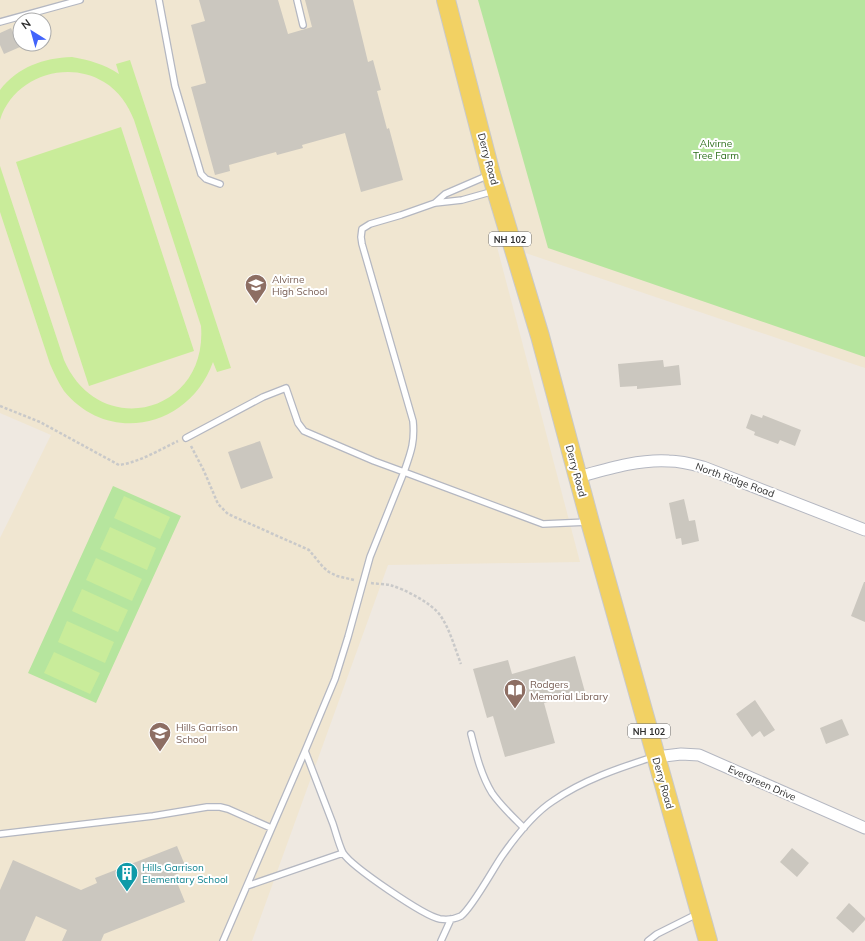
<svg xmlns="http://www.w3.org/2000/svg" width="865" height="941" font-family="Mulish,sans-serif">
<rect width="100%" height="100%" fill="#efe9e1"/>
<path fill="#f0e6d1" fill-rule="evenodd" d="M 0,0 L 865,0 L 865,368 L 496,243 L 580,562 L 388,565 L 252,941 L 0,941 L 0,538 L 51,435 L 0,413 ZM 20,20 L 44,20 L 44,44 L 20,44 Z"/>
<path fill="#b6e59e" d="M 478,0 L 865,0 L 865,357 L 548,248 Z
M 113,486 L 181,516 L 96,703 L 28,673 Z"/>
<path fill="#c9ec9a" d="M 72,57 C 89,60 104,64 119,74 L 116,64 L 130,60 L 231,368 L 217,372 L 213,362 C 190,427 109,446 64,391 C 58,382 54,373 50,364 L 0,212 L 0,166 L 64,360 C 99,441 208,414 201,326 L 134,120 C 128,105 119,91 104,82 C 67,59 13,77 0,120 L 0,90 C 18,67 43,58 72,57 Z
M 121,127 L 194,351 L 89,386 L 16,162 Z
M 124,496 L 170,517 L 160,539 L 114,518 Z
M 110,527 L 156,548 L 147,570 L 100,549 Z
M 96,558 L 142,579 L 132,601 L 86,580 Z
M 82,589 L 128,610 L 118,632 L 72,611 Z
M 67,621 L 114,642 L 105,663 L 58,642 Z
M 54,652 L 100,673 L 90,694 L 44,673 Z"/>
<path fill="#cbc7bf" d="M 199,0 L 278,0 L 288,34 L 312,27 L 305,0 L 353,0 L 368,62 L 373,60 L 381,90 L 377,91 L 387,129 L 389,128 L 403,180 L 361,192 L 345,133 L 302,145 L 303,148 L 277,155 L 276,152 L 229,165 L 230,171 L 215,175 L 191,87 L 206,83 L 191,25 L 205,21 Z
M 11,28 L 20,47 L 4,54 L 0,45 L 0,33 Z
M 663,360 L 664,367 L 679,365 L 681,385 L 637,389 L 637,386 L 620,387 L 618,364 Z
M 751,414 L 762,418 L 763,415 L 801,430 L 795,446 L 780,440 L 778,444 L 754,435 L 755,432 L 746,428 Z
M 260,441 L 273,478 L 241,489 L 228,452 Z
M 684,499 L 689,521 L 695,520 L 699,541 L 682,545 L 681,538 L 676,539 L 669,503 Z
M 864,582 L 865,582 L 865,622 L 851,616 Z
M 575,656 L 585,692 L 544,703 L 555,743 L 505,757 L 493,716 L 487,718 L 473,669 L 508,660 L 512,674 Z
M 755,700 L 775,730 L 764,737 L 760,731 L 752,737 L 736,714 Z
M 842,719 L 849,735 L 826,744 L 820,728 Z
M 177,846 L 187,870 L 174,875 L 185,902 L 104,934 L 101,941 L 62,941 L 67,930 L 36,916 L 25,941 L 0,941 L 0,890 L 13,860 L 81,890 L 97,883 L 95,878 Z
M 792,848 L 809,863 L 797,877 L 780,862 Z
M 849,903 L 865,918 L 865,920 L 853,933 L 836,918 Z"/>
<g fill="none" stroke-linecap="round" stroke-linejoin="round">
<g stroke="#b4b7c1" stroke-width="8">
<path id="service" d="M 159,0 L 175,86 L 201,174 L 206,179 L 220,184
M 297,0 L 303,25
M 0,22 L 80,0
M 494,191 L 462,200 L 435,203 L 401,215 L 370,224 L 362,229 L 361,237 L 362,244 L 413,421 C 415,442 411,452 404,472 L 543,524 L 588,522
M 435,203 L 445,194 L 489,175
M 186,438 L 263,397 L 286,388 L 298,423 L 304,431 L 374,461 L 404,472 L 370,557 L 348,637 L 335,679 L 305,751 C 314,775 324,800 333,824 C 336,833 339,845 343,853 C 352,867 424,916 440,919 C 447,920 455,919 461,916 C 472,908 493,869 502,856 C 516,836 533,814 553,801 C 583,780 619,768 653,757
M 471,734 C 476,754 481,775 492,793 C 501,806 513,817 524,828
M 0,834 L 153,816 L 207,807 L 220,807 L 228,809 L 271,828
M 247,886 L 343,853
M 223,941 L 305,751
M 441,941 L 451,919
M 648,941 L 657,934 L 697,914"/>
</g>
<g stroke="#b4b7c1" stroke-width="13">
<path id="minor" d="M 578,477 C 607,469 639,459 669,461 C 681,461 692,464 703,467 L 865,530
M 656,757 L 681,754 L 699,755 L 865,828"/>
</g>
<g stroke="#c9c9c9" stroke-width="20">
<path id="primary" d="M 446,0 L 491,174 L 540,336 L 590,522 L 708,941"/>
</g>
<path stroke="#c9c9c9" stroke-width="2.5" stroke-dasharray="3 2" stroke-linecap="butt" d="M 0,406 L 40,422 L 119,465 C 140,462 159,450 178,441
M 191,446 L 204,471 L 218,504 L 228,514 L 309,550 L 323,567 L 329,572 L 337,576 L 354,580
M 371,583 C 377,584 384,584 390,585 C 406,590 430,602 440,615 C 450,629 455,649 461,664"/>
<use href="#service" stroke="#fff" stroke-width="5.5"/>
<use href="#minor" stroke="#fff" stroke-width="11"/>
<use href="#primary" stroke="#f2d163" stroke-width="18"/>
</g>
<defs>
<g id="school-pin" transform="scale(1.15)"><path d="M0 17L-7.5 6A9.5 9.5 0 1 1 7.5 6Z" fill="#8d6e63" stroke="#fff"/><path d="M0-5L7-2L0 1L-7-2ZM-4 1L0 2.5L4 1V4Q0 6-4 4Z" fill="#fff"/></g>
<g id="library-pin" transform="scale(1.15)"><path d="M0 17L-7.5 6A9.5 9.5 0 1 1 7.5 6Z" fill="#8d6e63" stroke="#fff"/><path d="M-6-4Q-3-5.5-.7-3.5V5Q-3 3-6 4ZM6-4Q3-5.5 .7-3.5V5Q3 3 6 4Z" fill="#fff"/></g>
<g id="building-pin" transform="scale(1.15)"><path d="M0 17L-7.5 6A9.5 9.5 0 1 1 7.5 6Z" fill="#0f9aa8" stroke="#fff"/><path d="M-4-6H4V6H1V3H-1V6H-4ZM-2.5-4.3h1.7v1.8h-1.7ZM.8-4.3h1.7v1.8H.8ZM-2.5-1h1.7V.8h-1.7ZM.8-1h1.7V.8H.8Z" fill="#fff"/></g>
</defs>
<g fill-rule="evenodd">
<use href="#school-pin" x="256" y="285"/>
<use href="#library-pin" x="515" y="690"/>
<use href="#school-pin" x="160" y="733"/>
<use href="#building-pin" x="127" y="873"/>
</g>
<g text-anchor="middle" dominant-baseline="central" stroke-width="4" stroke-linejoin="round" paint-order="stroke">
<g fill="#fff" stroke="#6d6d6d" stroke-width="1">
<rect x="489" y="232" width="42" height="14" rx="3"/>
<rect x="628" y="724" width="42" height="14" rx="3"/>
</g>
<g font-size="9" font-weight="bold" fill="#2e2e2e">
<text x="510" y="239">NH 102</text>
<text x="649" y="731">NH 102</text>
</g>
<g font-size="10" fill="#2c6e1b" stroke="#fff">
<text x="716" y="143">Alvirne<tspan x="716" dy="12">Tree Farm</tspan></text>
</g>
<g font-size="10" fill="#2e2e2e" stroke="#fff">
<text transform="translate(488 159) rotate(75)">Derry Road</text>
<text transform="translate(576 471) rotate(75)">Derry Road</text>
<text transform="translate(735 480) rotate(20)">North Ridge Road</text>
<text transform="translate(663 783) rotate(74)">Derry Road</text>
<text transform="translate(762 783) rotate(24)">Evergreen Drive</text>
</g>
<g font-size="10" fill="#785e54" stroke="#fff" text-anchor="start">
<text x="272" y="279">Alvirne<tspan x="272" dy="12">High School</tspan></text>
<text x="530" y="684">Rodgers<tspan x="530" dy="12">Memorial Library</tspan></text>
<text x="176" y="727">Hills Garrison<tspan x="176" dy="12">School</tspan></text>
</g>
<g font-size="10" fill="#0d838f" stroke="#fff" text-anchor="start">
<text x="142" y="867">Hills Garrison<tspan x="142" dy="12">Elementary School</tspan></text>
</g>
</g>
<g transform="translate(32 32) rotate(323)"><circle r="19" fill="#ffffff" stroke="#ababab"/>
<path d="M0-3L7 15L0 10L-7 15Z" fill="#4264fb"/>
<text y="-6" font-size="11" font-weight="bold" text-anchor="middle" fill="#2e2e2e">N</text>
</g>
</svg>
